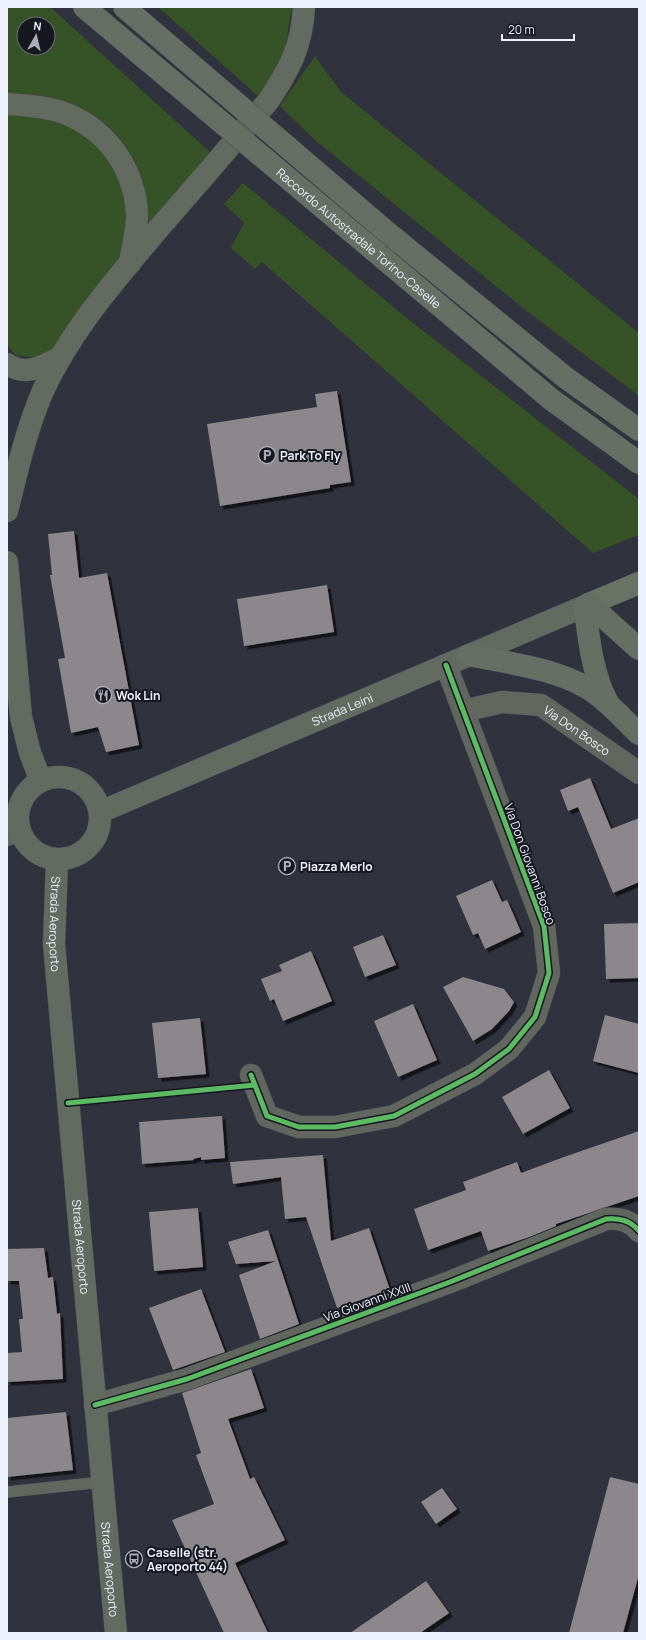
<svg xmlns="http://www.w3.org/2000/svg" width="646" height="1640" font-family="Manrope,sans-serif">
<defs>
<filter id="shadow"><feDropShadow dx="3.5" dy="3.5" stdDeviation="0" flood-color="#0009"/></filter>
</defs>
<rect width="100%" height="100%" fill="#30323d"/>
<path fill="#355326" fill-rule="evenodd" d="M 7,7 L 50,7 L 211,153 L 149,225 C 147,208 146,190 140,173 C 125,135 94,107 53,99 C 38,96 22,95 7,94 ZM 24,24 L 48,24 L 48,48 L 24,48 Z
M 158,7 L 292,7 L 285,50 L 259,97 Z
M 315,56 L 341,92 L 639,333 L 639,396 L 528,312 L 316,141 L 280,106 Z
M 7,112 L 45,115 L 86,130 L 111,154 L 126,190 L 128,227 L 120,257 L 51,352 L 37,358 L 15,355 L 7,345 Z
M 243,183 L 408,319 L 639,499 L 639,535 L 593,553 L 262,262 L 255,269 L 231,248 L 244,223 L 224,204 Z"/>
<path fill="#8b878a" filter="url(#shadow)" d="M 337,391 L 351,482 L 330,485 L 330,488 L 220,506 L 207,424 L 317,407 L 315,394 Z
M 74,531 L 79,578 L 107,573 L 139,745 L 106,752 L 98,727 L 71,733 L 58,659 L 65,658 L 50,575 L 52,575 L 48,534 Z
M 327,585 L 334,632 L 244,646 L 237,599 Z
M 590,778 L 611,829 L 639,818 L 639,882 L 613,893 L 578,807 L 568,811 L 560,790 Z
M 492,880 L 502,902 L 507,900 L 521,932 L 485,949 L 478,933 L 473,935 L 456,896 Z
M 639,923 L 639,978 L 606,979 L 604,924 Z
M 383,935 L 396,965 L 365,977 L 353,947 Z
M 311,951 L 332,1001 L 283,1021 L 274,999 L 270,1001 L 261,979 L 282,971 L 279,965 Z
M 463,977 L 504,989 L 514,1002 L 509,1011 L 492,1029 L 473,1041 L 443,987 Z
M 413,1004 L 437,1060 L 398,1077 L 374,1021 Z
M 605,1015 L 639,1024 L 639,1073 L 593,1061 Z
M 200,1018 L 206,1074 L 158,1078 L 152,1023 Z
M 549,1070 L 570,1108 L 523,1134 L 502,1097 Z
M 222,1116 L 225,1158 L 201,1160 L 201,1157 L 193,1159 L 194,1160 L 142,1164 L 139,1122 Z
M 639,1131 L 639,1196 L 556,1224 L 556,1226 L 529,1237 L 488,1251 L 481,1231 L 428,1250 L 414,1209 L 466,1190 L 463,1182 L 517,1162 L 521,1173 L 564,1157 Z
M 323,1155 L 331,1241 L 369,1228 L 390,1290 L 337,1308 L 306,1217 L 285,1219 L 281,1177 L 233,1184 L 230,1162 Z
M 198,1208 L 203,1267 L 154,1271 L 149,1212 Z
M 268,1230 L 299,1324 L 260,1339 L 239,1275 L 276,1261 L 236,1264 L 228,1242 Z
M 44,1248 L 48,1278 L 53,1277 L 57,1314 L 60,1313 L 63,1379 L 7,1382 L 7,1353 L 22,1352 L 19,1319 L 23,1319 L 19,1281 L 7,1281 L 7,1249 Z
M 201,1289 L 225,1352 L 173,1370 L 149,1308 Z
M 251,1369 L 264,1408 L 228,1419 L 250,1479 L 254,1477 L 285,1540 L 235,1563 L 268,1633 L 224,1633 L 172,1520 L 214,1504 L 196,1455 L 201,1453 L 182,1393 Z
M 66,1412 L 73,1470 L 7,1477 L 7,1418 Z
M 610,1477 L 639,1484 L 639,1574 L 623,1633 L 569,1633 Z
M 442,1488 L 457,1509 L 436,1524 L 421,1502 Z
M 426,1581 L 449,1613 L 420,1633 L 350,1633 Z"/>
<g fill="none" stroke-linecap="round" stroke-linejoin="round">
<g stroke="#4b4e57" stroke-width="12">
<path id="service" d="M 7,1492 L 102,1482"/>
</g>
<g stroke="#4b4e57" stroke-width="23">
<g id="minor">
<path id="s1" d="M 463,711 L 502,702 L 541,705 L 639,773"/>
<path d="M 7,835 L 19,829"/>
<path d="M 251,1075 L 267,1116 L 299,1127 L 335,1127 L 394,1116 L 475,1074 L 509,1049 L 535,1017 L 549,973 L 544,926 L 446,665"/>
<path d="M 95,1405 L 187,1379 L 450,1282 L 606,1219 C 619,1218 630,1220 639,1231"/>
</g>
</g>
<g stroke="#4b4e57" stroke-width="23">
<g id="secondary">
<path d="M 7,104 C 26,105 49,107 67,114 C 110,132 136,172 137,217 C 137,232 132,248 130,263"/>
<path d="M 7,364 C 26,377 43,366 61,357"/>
<path d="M 7,511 C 17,471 26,431 42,393 C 70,331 116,279 159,228 C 196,186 233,143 269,100 C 290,68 302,46 304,7"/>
<path d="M 7,562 L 21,717 L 30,753 L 41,781"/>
<circle cx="59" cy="818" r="41"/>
<path id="s2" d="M 100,812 L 585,606"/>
<path id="s3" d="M 57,860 L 54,944 L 116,1633"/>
</g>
</g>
<g stroke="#4b4e57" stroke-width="23">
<path id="primary" d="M 589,604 L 639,583"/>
</g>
<g stroke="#4b4e57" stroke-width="23">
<path id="motorway" d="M 388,233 L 566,378 L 639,430
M 589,604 L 639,649
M 585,606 C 588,636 593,677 608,703
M 469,655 C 507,663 555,668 589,689 C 608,701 623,719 639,734"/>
</g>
<use href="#service" stroke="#61675f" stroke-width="11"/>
<use href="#minor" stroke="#61675f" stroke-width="22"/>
<use href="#secondary" stroke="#636a5f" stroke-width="22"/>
<use href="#primary" stroke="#6a7265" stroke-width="22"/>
<use href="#motorway" stroke="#676e63" stroke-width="22"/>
<g stroke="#4b4e57" stroke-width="23" stroke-linecap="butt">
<g id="motorway-bridge">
<path id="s4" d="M 84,7 L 552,400 L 639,463"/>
<path d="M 124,7 L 388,233"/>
</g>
</g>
<use href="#motorway-bridge" stroke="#676e63" stroke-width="22"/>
<g stroke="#161820" stroke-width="8">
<path id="cycleway" d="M 251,1075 L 267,1116 L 299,1127 L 335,1127 L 394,1116 L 475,1074 L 509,1049 L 535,1017 L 549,973 L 544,926 L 446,665
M 68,1103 L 255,1085
M 95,1405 L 187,1379 L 450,1282 L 606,1219 C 619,1218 630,1220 639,1231"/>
</g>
<use href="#cycleway" stroke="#5cba63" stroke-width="5"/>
</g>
<defs>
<g id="parking-ring" transform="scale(0.9)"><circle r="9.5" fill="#161820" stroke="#abaeba" stroke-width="1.5"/><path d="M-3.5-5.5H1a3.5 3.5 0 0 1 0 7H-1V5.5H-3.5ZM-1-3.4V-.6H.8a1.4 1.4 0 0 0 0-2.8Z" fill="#abaeba"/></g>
<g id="restaurant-ring" transform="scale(0.9)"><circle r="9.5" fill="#161820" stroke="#abaeba" stroke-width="1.5"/><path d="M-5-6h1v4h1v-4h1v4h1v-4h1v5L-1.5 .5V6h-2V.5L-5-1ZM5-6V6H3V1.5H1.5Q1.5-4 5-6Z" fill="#abaeba"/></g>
<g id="bus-ring" transform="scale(0.9)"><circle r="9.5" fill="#161820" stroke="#abaeba" stroke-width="1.5"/><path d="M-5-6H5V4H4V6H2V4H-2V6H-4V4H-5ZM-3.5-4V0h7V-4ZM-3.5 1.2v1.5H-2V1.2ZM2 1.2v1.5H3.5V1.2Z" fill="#abaeba"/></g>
</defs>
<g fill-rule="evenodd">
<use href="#parking-ring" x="267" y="455"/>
<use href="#restaurant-ring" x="103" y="695"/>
<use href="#parking-ring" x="287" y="866"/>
<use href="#bus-ring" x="134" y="1559"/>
</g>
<g text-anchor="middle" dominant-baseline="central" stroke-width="4" stroke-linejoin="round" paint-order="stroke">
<g font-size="12" fill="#edf1fd" stroke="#161820">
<text stroke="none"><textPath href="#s4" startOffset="359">Raccordo Autostradale Torino-Caselle</textPath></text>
<text stroke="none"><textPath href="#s2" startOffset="263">Strada Leinì</textPath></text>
<text stroke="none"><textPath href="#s1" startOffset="123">Via Don Bosco</textPath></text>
<text transform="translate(530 864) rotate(70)">Via Don Giovanni Bosco</text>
<text stroke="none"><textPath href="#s3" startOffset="64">Strada Aeroporto</textPath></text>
<text stroke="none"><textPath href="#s3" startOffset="388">Strada Aeroporto</textPath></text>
<text transform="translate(367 1302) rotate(-20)">Via Giovanni XXIII</text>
<text stroke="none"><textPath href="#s3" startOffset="712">Strada Aeroporto</textPath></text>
</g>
<g font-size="12" font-weight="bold" fill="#edf1fd" stroke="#161820" text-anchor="start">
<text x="280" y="455">Park To Fly</text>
<text x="116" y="695">Wok Lin</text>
<text x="300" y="866">Piazza Merlo</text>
<text x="147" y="1552">Caselle (str.<tspan x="147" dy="14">Aeroporto 44)</tspan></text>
</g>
</g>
<rect width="646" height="1640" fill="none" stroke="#edf1fd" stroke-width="16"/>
<g transform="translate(36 36) rotate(8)"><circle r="19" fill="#161820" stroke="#6c6f78"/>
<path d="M0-3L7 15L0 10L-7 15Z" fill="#abaeba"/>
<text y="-6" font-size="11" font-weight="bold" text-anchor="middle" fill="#edf1fd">N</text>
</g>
<path d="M502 34v6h72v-6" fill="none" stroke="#edf1fd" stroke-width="2"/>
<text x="508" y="34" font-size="12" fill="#edf1fd" stroke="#161820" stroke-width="3" paint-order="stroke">20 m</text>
</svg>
